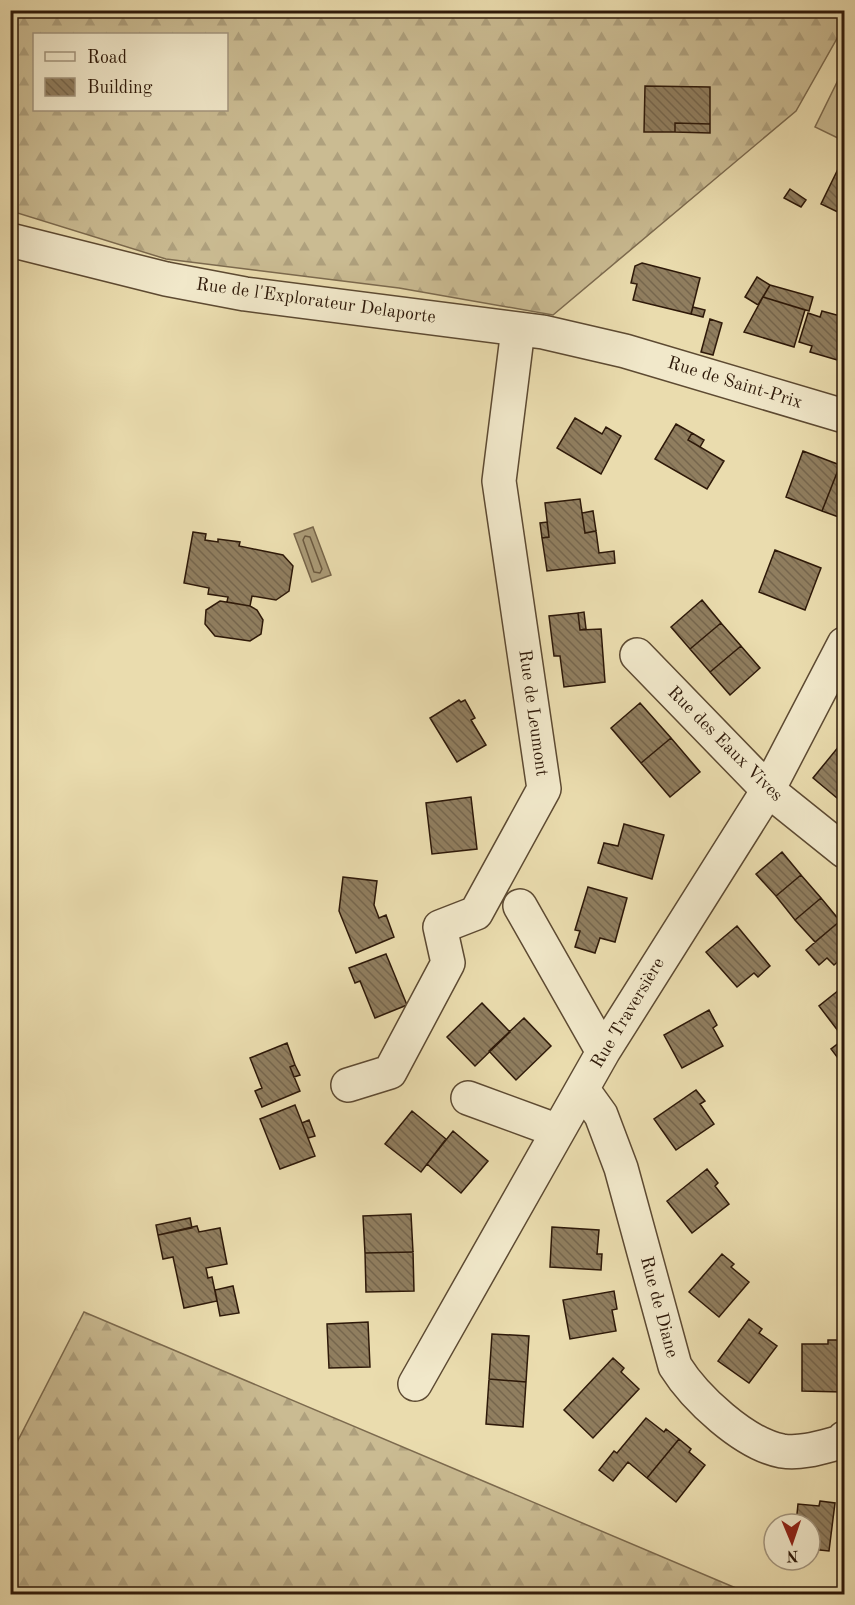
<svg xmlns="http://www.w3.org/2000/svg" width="855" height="1605" font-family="'Old Standard TT',serif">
<defs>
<pattern id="forest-firs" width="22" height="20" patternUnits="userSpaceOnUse" patternTransform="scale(1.5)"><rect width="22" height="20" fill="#cabb92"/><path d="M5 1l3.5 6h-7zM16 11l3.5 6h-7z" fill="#aea07d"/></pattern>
<pattern id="building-back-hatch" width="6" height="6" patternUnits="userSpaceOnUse" patternTransform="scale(1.5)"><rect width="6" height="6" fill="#907e5f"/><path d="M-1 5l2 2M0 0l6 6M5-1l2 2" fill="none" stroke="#76664d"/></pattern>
</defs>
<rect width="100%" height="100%" fill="#eadcae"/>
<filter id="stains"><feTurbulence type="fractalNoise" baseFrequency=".00333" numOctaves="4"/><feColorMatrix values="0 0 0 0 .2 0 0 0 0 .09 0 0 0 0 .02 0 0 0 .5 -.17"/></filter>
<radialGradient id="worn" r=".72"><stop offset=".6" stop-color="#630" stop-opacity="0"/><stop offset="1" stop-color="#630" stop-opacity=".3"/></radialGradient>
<path fill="#cabb92" stroke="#7c6a4e" stroke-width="1.5" d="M 844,68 L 844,141 L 815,127 Z"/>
<path fill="url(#forest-firs)" stroke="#7c6a4e" stroke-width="1.5" fill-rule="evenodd" d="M 844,10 L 844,26 L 796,111 L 553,315 L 399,288 L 166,259 L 11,211 L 10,11 ZM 34,34 L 226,34 L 226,110 L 34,110 Z
M 84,1312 L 750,1594 L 11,1594 L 11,1454 Z"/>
<path fill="#aa9a76" stroke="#78664a" stroke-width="1.5" d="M 313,527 L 331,575 L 312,582 L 294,534 Z"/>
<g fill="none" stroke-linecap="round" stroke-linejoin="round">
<path stroke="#6c5a40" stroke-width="1.5" d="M 305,536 L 310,537 L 322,569 L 320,573 L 314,572 L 303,540 Z"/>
</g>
<path fill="url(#building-back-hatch)" stroke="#2e1909" stroke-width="1.5" d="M 645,86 L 710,87 L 710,124 L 675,123 L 675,132 L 644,132 Z
M 675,123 L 710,124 L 710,133 L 675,132 Z
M 839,167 L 844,170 L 844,215 L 821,204 Z
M 790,189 L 806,200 L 801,207 L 784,198 Z
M 642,263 L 700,278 L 691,314 L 633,300 L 637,284 L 631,283 L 635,266 Z
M 757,277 L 770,285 L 758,305 L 745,297 Z
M 770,285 L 813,297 L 809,311 L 763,297 Z
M 763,297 L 805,310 L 794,347 L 744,332 Z
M 693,307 L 705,310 L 703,317 L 691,314 Z
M 822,311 L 844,317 L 844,362 L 810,352 L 812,346 L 799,342 L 808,313 L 820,317 Z
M 710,319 L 722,323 L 713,355 L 701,352 Z
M 575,418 L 602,434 L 606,427 L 621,436 L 601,474 L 557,448 Z
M 676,424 L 692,433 L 688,440 L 724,461 L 707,489 L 655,459 Z
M 692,433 L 704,440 L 700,447 L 688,440 Z
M 803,451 L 840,465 L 822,511 L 786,497 Z
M 840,465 L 844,467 L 844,519 L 822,511 Z
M 580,499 L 585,533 L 596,531 L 599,553 L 614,551 L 615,563 L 547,571 L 542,538 L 549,537 L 545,503 Z
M 593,511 L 596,531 L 585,533 L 582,513 Z
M 547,522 L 549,537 L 542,538 L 540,523 Z
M 193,532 L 206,534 L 205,540 L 218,542 L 218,539 L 240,542 L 239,546 L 283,555 L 293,566 L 289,591 L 276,600 L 252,596 L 250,606 L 227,602 L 228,597 L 208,594 L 209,588 L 184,583 Z
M 775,550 L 821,568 L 805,610 L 759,592 Z
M 702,600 L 721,623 L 690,649 L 671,627 Z
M 220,601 L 250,606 L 257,610 L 263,620 L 261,634 L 250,641 L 215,636 L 205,624 L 206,610 Z
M 584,612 L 586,629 L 580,630 L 578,613 Z
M 578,613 L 580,630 L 601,629 L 605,682 L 564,687 L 560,656 L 554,656 L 549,616 Z
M 721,623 L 741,646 L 710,672 L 690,649 Z
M 741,646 L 760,668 L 730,695 L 710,672 Z
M 459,700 L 461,702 L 465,700 L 475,718 L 471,720 L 486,745 L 457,762 L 430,718 Z
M 640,703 L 671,738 L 641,763 L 611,728 Z
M 671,738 L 700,772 L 670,797 L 641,763 Z
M 844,740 L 844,802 L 843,803 L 813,778 Z
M 471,797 L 477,849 L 432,854 L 426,803 Z
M 624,824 L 664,835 L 652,879 L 598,863 L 604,843 L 618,846 Z
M 782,852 L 801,875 L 776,896 L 756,874 Z
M 801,875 L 821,898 L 795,920 L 776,896 Z
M 343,877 L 377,881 L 374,905 L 379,918 L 386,915 L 394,937 L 356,953 L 339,911 Z
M 588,887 L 627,898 L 615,942 L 600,938 L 595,953 L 575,947 L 580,931 L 575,930 Z
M 821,898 L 840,921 L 815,942 L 795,920 Z
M 840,921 L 844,926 L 844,956 L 834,965 L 827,958 L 819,965 L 806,950 Z
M 737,926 L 770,966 L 758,977 L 754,973 L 737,987 L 706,952 Z
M 386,954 L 407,1005 L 375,1018 L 360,981 L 355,983 L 349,968 Z
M 844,986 L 844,1034 L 842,1036 L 819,1006 Z
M 482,1003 L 510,1032 L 475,1066 L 447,1037 Z
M 709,1010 L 717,1025 L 713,1028 L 723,1046 L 682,1068 L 664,1035 Z
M 524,1018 L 551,1046 L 516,1080 L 489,1051 Z
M 844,1039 L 844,1066 L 831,1049 Z
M 287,1043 L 295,1065 L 290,1067 L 300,1091 L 262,1107 L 255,1091 L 262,1088 L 250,1058 Z
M 295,1065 L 300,1075 L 294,1077 L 290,1067 Z
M 696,1090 L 705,1101 L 700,1104 L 714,1124 L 676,1150 L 654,1119 Z
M 295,1105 L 315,1156 L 280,1169 L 260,1119 Z
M 412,1111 L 446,1139 L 421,1172 L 385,1144 Z
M 309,1120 L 315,1136 L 308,1138 L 302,1123 Z
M 453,1131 L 488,1161 L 461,1193 L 427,1164 Z
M 707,1169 L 718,1183 L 715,1186 L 729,1204 L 692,1233 L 667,1201 Z
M 411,1214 L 413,1252 L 365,1253 L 363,1216 Z
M 190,1218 L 192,1228 L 158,1235 L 156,1225 Z
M 197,1226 L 199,1232 L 220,1228 L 227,1264 L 206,1268 L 208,1278 L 212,1277 L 217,1301 L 184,1308 L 173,1257 L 163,1259 L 158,1235 Z
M 552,1227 L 599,1230 L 597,1254 L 602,1254 L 601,1270 L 550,1267 Z
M 413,1252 L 414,1291 L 366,1292 L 365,1253 Z
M 722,1254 L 734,1264 L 731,1267 L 749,1282 L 719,1317 L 689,1292 Z
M 233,1286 L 239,1313 L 220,1316 L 215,1290 Z
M 614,1291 L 617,1309 L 612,1310 L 616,1331 L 570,1339 L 563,1300 Z
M 749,1319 L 762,1329 L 759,1333 L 777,1346 L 749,1383 L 718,1361 Z
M 368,1322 L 370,1367 L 329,1368 L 327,1324 Z
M 492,1334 L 529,1336 L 526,1382 L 489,1379 Z
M 828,1340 L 843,1340 L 842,1392 L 802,1391 L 802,1344 L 828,1344 Z
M 613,1358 L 624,1368 L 621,1372 L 639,1389 L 593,1438 L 564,1410 Z
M 489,1379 L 526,1382 L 523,1427 L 486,1424 Z
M 646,1418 L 664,1432 L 666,1429 L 679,1439 L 647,1478 L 628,1462 L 613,1481 L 599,1470 L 614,1451 L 617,1453 Z
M 679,1439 L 691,1449 L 689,1452 L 705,1465 L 676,1502 L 647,1478 Z
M 820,1501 L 835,1503 L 829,1551 L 810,1549 L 810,1524 L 796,1524 L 798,1504 L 819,1506 Z"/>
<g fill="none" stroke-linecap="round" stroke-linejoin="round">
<g stroke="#5d4a32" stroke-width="36">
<path id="street" d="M 10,240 L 166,279 L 245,294 L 543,332 L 625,351 L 844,416
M 637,655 L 768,790 L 844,851
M 520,906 L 603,1052
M 348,1085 L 390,1072 L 448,963 L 440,927 L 476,913 L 544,789 L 499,481 L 518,329
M 583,1090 L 601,1115 L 621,1168 L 675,1366 C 695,1398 744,1444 782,1451 C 802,1454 822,1447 841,1442 L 844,1438
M 468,1098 L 558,1131
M 415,1384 L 603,1052 L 768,790 L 844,644"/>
</g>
<use href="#street" stroke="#f1e8ca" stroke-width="33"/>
</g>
<g text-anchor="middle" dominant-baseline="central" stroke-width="6" stroke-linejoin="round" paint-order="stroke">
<g font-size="18" fill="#2e1909" stroke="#f1e8ca">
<text transform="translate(316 301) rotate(8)">Rue de l'Explorateur Delaporte</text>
<text transform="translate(735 383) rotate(17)">Rue de Saint-Prix</text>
<text transform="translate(533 713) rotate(82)">Rue de Leumont</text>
<text transform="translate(725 744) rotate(45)">Rue des Eaux Vives</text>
<text transform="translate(628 1013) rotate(-59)">Rue Traversière</text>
<text transform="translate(659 1307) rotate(75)">Rue de Diane</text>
</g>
</g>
<rect width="855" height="1605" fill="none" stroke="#eadcae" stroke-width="36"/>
<rect x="12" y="12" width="831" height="1581" fill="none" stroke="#2e1909" stroke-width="3"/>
<rect x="18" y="18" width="819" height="1569" fill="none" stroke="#2e1909" stroke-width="1.5"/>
<rect x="33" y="33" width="195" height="78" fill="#f1e8ca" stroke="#a3957d" stroke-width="1.5"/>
<rect x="45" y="52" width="30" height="9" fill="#f1e8ca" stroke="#a3957d" stroke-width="1.5"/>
<text x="87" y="63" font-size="18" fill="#2e1909">Road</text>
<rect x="45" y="78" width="30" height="18" fill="url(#building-back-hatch)" stroke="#a3957d" stroke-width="1.5"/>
<text x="87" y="93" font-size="18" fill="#2e1909">Building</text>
<g transform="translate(792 1542) rotate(178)"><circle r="28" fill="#f1e8ca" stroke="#a3957d" stroke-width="1.5"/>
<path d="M0-4.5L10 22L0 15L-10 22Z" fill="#8f2418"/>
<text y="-9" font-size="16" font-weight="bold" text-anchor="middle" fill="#2e1909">N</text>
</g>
<rect width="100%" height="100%" filter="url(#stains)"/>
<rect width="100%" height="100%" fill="url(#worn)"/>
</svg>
